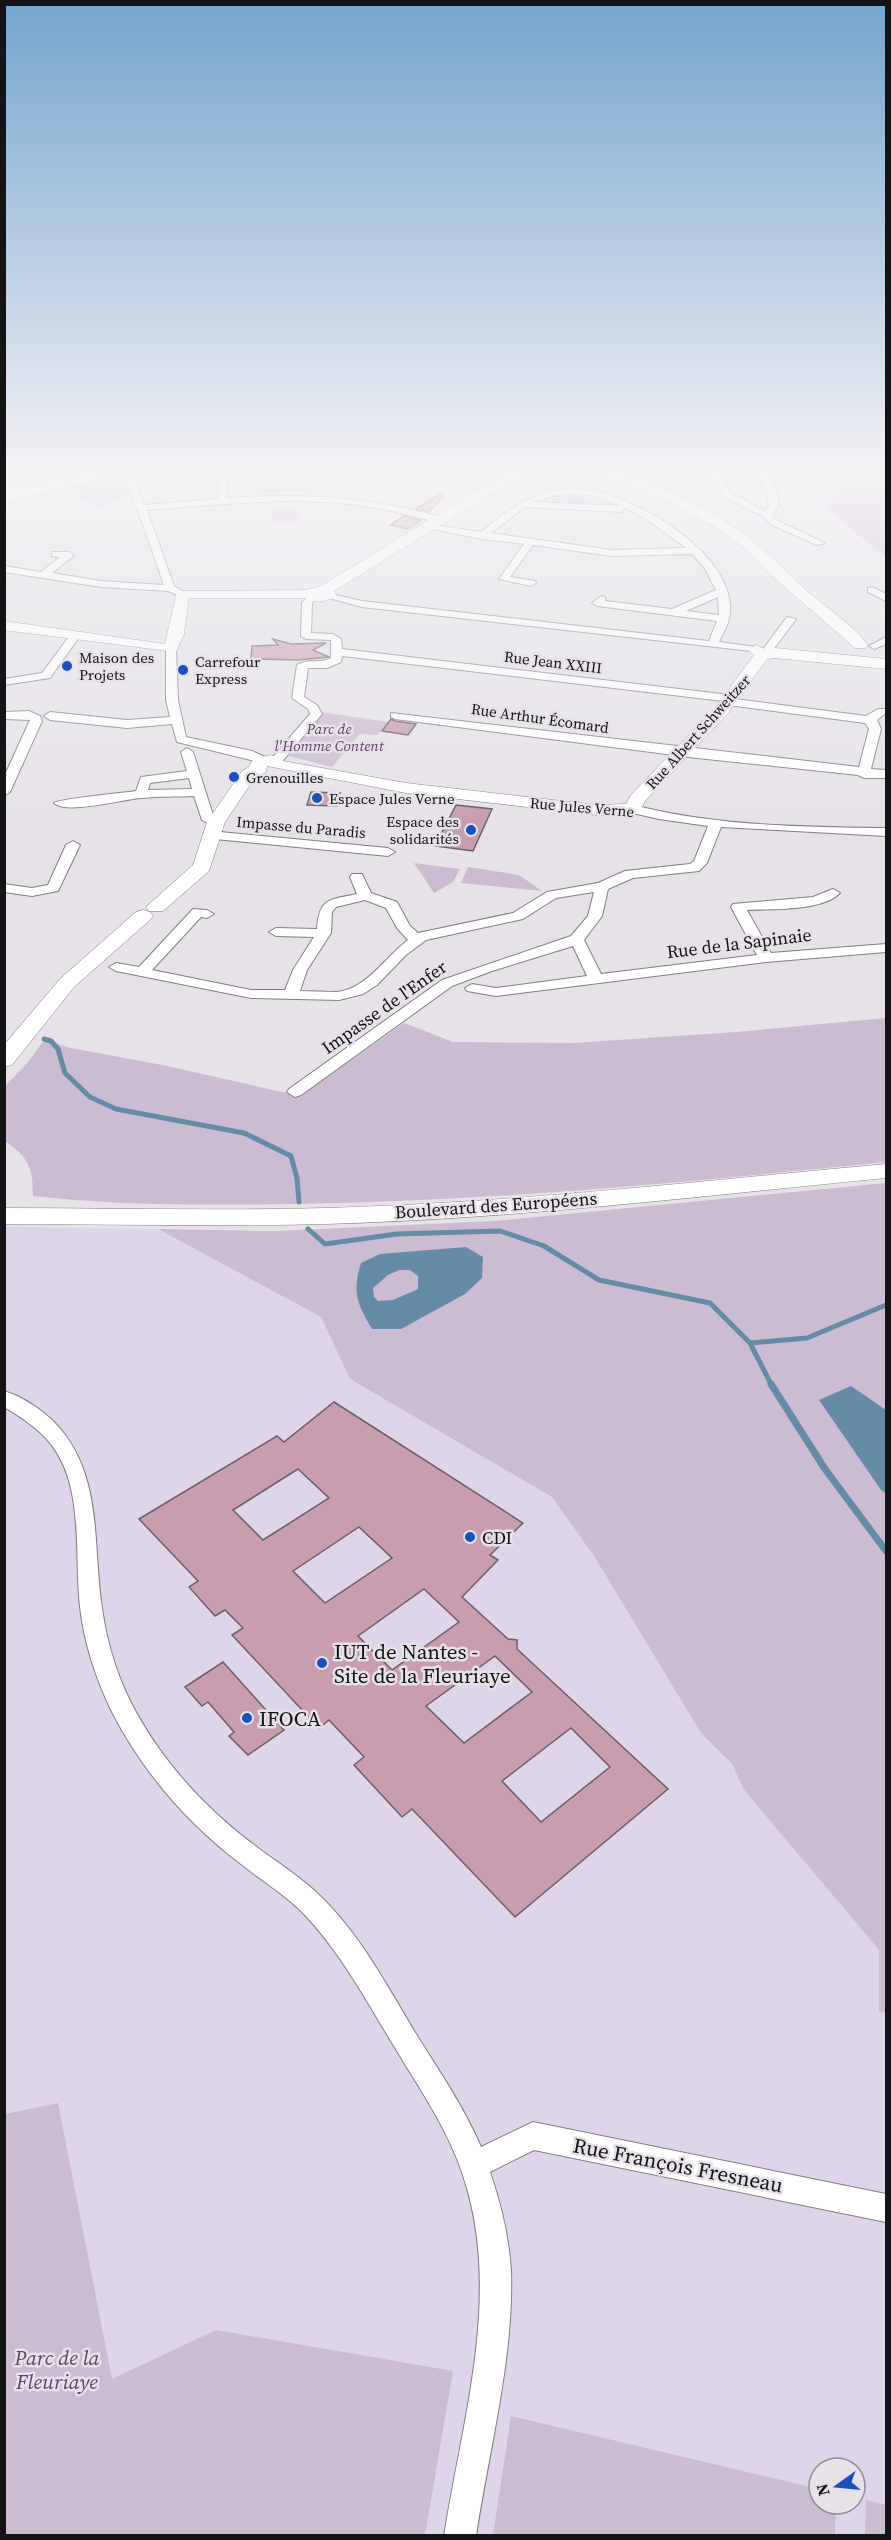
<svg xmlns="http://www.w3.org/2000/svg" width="891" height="2540" font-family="'Source Serif 4',serif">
<rect width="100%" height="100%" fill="#e6e2e8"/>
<path fill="#ded5ea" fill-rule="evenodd" d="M 5,1227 L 158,1229 L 321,1317 L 350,1379 L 552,1497 L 594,1556 L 701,1733 L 732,1764 L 744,1790 L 879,1950 L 879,2011 L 886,2013 L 886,2535 L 5,2536 ZM 819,2468 L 855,2468 L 855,2504 L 819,2504 Z"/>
<path fill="#ccbcd1" d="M 825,467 L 876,467 L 886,476 L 886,557 L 824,507 L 841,492 L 842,472 Z
M 106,475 L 120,476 L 127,497 L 98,507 L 76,497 L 88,493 L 70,485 Z
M 315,480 L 315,491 L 257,493 L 258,481 Z
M 581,494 L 616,505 L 535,501 L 552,496 Z
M 297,508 L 303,521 L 275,523 L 269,510 Z
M 321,712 L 388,722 L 378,735 L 360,734 L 332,767 L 289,756 Z
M 414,863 L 460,869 L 453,882 L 434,893 Z
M 468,867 L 519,875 L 542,891 L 461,883 Z
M 886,1018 L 886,1162 C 689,1182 493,1201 295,1204 C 207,1205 120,1206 33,1196 C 33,1167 28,1157 5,1141 L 5,1086 L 29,1061 L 44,1040 L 71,1048 L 162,1065 L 300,1096 L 404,1023 L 453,1042 L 573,1043 L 736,1032 Z
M 886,1183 L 886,2013 L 879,2011 L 879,1950 L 744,1790 L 732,1764 L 701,1733 L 594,1556 L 552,1497 L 350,1379 L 321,1317 L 158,1229 L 275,1231 L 495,1221 Z
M 58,2103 L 112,2379 L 216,2330 L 453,2371 L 425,2535 L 5,2535 L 5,2114 Z
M 511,2416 L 819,2489 L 819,2504 L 836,2504 L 835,2535 L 493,2535 Z
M 866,2500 L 886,2505 L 886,2535 L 865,2535 Z"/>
<path fill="#668ba4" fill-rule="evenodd" d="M 466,1247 L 483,1257 L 482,1278 L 465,1294 L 401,1329 L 372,1329 C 357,1304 352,1292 361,1263 L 380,1254 ZM 399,1270 L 410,1270 L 418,1276 L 418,1289 L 393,1300 L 378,1301 L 374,1297 L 373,1288 L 388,1275 Z
M 851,1386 L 886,1410 L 886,1493 L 881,1490 L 819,1400 Z"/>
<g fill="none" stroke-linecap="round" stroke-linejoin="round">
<path stroke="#668ba4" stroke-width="5" d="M 44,1039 L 51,1041 L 58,1049 L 65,1073 L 90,1097 L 116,1109 L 244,1133 L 291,1156 L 297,1178 L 299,1202
M 308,1229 L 325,1244 L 397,1234 L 500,1231 L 544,1246 L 599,1280 L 710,1303 L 750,1343 L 772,1386
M 750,1343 L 807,1338 L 886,1305"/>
<path stroke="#668ba4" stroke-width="7" d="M 771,1384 L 825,1469 L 886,1551"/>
</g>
<path fill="#c89db0" stroke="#686164" stroke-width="1.5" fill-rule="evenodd" d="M 440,494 L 443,497 L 429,512 L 416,509 Z
M 404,516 L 416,519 L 421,520 L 408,529 L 390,525 Z
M 273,639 L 291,644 L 326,643 L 313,650 L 329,657 L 298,660 L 251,659 L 252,646 L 278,645 Z
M 391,719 L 395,721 L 416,724 L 408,735 L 382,731 Z
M 311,792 L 340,793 L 334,800 L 337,806 L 307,805 Z
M 456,805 L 492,809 L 473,851 L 435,846 Z
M 334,1402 L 523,1523 L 490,1555 L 498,1560 L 462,1597 L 508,1639 L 517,1640 L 517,1649 L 668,1789 L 515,1917 L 412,1809 L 402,1817 L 354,1765 L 364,1757 L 329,1720 L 319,1728 L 232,1635 L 243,1628 L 225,1610 L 215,1616 L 189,1587 L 198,1581 L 139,1519 L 277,1436 L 284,1442 ZM 298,1469 L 329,1498 L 263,1540 L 233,1510 ZM 359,1527 L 392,1558 L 325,1603 L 293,1571 ZM 424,1589 L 459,1622 L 392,1670 L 358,1636 ZM 495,1656 L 532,1692 L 464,1743 L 426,1706 ZM 571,1728 L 610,1767 L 541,1822 L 502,1781 Z
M 223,1662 L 284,1730 L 248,1755 L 229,1736 L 234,1732 L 208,1702 L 202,1706 L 185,1687 Z"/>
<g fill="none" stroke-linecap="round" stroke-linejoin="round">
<g stroke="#817d83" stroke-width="2">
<path id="street" d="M 220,467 L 228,467 L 227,498 C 290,494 351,495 413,510 C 423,513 436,514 444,520 L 439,523 C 409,515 380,507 349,504 C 282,497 215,505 147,510 L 174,586 L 187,594 L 182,597 L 168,591 L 101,587 L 4,572 L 4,566 L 41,572 L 60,557 L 52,556 L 52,552 L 69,552 L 74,555 L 72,557 L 52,573 L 101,581 L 164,585 L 137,508 L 120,471 L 127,469 L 145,505 L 218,499 Z
M 707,467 L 716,467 L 730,492 L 765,511 L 769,505 L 766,489 L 753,467 L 762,467 L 776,489 L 779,505 L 772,515 L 776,520 L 825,543 L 817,545 L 770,524 L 764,517 L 723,496 Z
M 4,484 L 28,491 L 30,493 L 25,496 L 4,490 Z
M 582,489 C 634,495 725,548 730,604 C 732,618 725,630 719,642 L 756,647 L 760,648 L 760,652 L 362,607 L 322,596 L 327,593 L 362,601 L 709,641 L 717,621 L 597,606 L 592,603 L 601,596 L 605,597 L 605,601 L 672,609 L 716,590 L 704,567 L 692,554 L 612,556 L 533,545 L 510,577 L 535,581 L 536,583 L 531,586 L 499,579 L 524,544 L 482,539 L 422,527 L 427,524 L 481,532 C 512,506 540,486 582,489 ZM 571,494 L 591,495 L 621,506 L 533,502 L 551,496 ZM 525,507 L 622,512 L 626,508 L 649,521 L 686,548 L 612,550 L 491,533 ZM 718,597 L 719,615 L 686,611 Z
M 872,587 L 886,594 L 886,601 L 868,592 L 868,588 Z
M 311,595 L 316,598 L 312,603 L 311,633 L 333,634 L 341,639 L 342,649 L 730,695 L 734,696 L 735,699 L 866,716 L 878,709 L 886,709 L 886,713 L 877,720 L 881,729 L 871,769 L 886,770 L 886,778 L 864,778 L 858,775 L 697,758 L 395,719 L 391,717 L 391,713 L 859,767 L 869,729 L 865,723 L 728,705 L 724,704 L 723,701 L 342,656 L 341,662 L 327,668 L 308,668 L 304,697 L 317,705 L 322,714 L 280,764 L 272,764 L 272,758 L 310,714 L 308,709 L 292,698 L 297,665 C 307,658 321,664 331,658 L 331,640 L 306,639 L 301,636 L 302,602 Z
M 787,617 L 796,619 L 773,650 L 765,650 L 764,648 Z
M 71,634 L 80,636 L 50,678 L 4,685 L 4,679 L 42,673 Z
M 886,637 L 886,644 L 874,649 L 869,646 Z
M 171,646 L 176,649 L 178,700 L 186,737 L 252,751 L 267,758 L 267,764 L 177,742 L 172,724 L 127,728 L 50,720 L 44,716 L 50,712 L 127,720 L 170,717 L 166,700 L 166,649 Z
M 29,711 L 40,716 L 42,721 L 10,792 L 4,796 L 4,777 L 30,720 L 4,719 L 4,712 Z
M 187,748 L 193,752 L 213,815 L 221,819 L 221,825 L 211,825 L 202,820 L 194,796 C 177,797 159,796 142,798 C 123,799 67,815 54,803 C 58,799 123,793 136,791 L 141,777 L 187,771 L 181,752 ZM 189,778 L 192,789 L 148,790 L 150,783 Z
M 633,805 C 715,826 802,827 886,828 L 886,836 L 721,827 L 707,863 L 699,871 L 633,878 L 608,889 L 602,916 L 584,940 L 601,974 L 757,955 L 731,907 L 733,904 L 813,897 L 833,889 L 840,893 C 823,911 771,909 747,910 L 771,953 L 886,944 L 886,952 L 766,962 L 496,996 L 467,991 L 465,988 L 472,984 L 496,988 L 587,976 L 573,946 L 492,971 L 452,986 L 301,1095 L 295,1097 L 287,1092 L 289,1089 L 442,980 L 571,936 L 588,916 L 594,892 L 556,898 L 523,919 L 426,940 L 406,955 L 377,985 L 363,994 L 339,1000 L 251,998 L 116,971 L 109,967 L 116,963 L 139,967 L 193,909 L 207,910 L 214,914 L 207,918 L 201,917 L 152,970 L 251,990 L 285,990 L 293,970 L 314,937 L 276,936 L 269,932 L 276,928 L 317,929 C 319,897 330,900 357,894 L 350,877 L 352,874 L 362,874 L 371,893 L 397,902 L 410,926 L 418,933 L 513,913 L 547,892 L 598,883 L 625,871 L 690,864 L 694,861 L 708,826 L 659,819 L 628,812 L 627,809 ZM 365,900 L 386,908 L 397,928 L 408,940 C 386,956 367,989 337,992 C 325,992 312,991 300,991 L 307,970 L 331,933 L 332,912 L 336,907 Z
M 210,831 L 388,848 L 395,852 L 388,856 L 205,838 L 205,832 Z
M 73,841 L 80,845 L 58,891 L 32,896 L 4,892 L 4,884 L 32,888 L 48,885 L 66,845 Z
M 4,1391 C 21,1396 39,1408 52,1420 C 104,1471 92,1542 102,1608 C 107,1645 119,1682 137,1714 C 167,1767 209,1812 258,1848 C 278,1863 299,1876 317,1893 C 359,1932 387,1986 416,2034 C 439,2071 464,2107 481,2147 L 533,2122 L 886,2194 L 886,2222 L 534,2150 L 490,2172 C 501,2204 509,2237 511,2271 C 514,2357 489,2450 476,2536 L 444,2536 C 464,2411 506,2281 457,2159 C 442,2121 418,2086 397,2051 C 368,2004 341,1952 302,1912 C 284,1894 261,1880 241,1864 C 187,1823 143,1772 112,1712 C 96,1679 84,1643 80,1607 C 74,1555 85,1486 50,1443 C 38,1428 21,1417 4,1407 Z"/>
</g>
<g stroke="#817d83" stroke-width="1">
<path id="secondary" d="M 133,467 L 129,474 L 110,475 L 4,503 L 4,495 L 109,467 Z
M 525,467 L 542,467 L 486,497 L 334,591 L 336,594 C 329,602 315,604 305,598 L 189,598 L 184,634 L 176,652 L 4,630 L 4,621 L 165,644 L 177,591 L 306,590 L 321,586 L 476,491 Z
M 580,467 C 629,467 717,511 755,543 C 774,558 791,577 809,593 C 828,609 853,625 868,645 L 865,648 L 855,648 L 771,575 L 746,549 L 712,525 L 662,499 Z
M 756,645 L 767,650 L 775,648 L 886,659 L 886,669 L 775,658 L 767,659 L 728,713 L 645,801 L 639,813 L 596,815 L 406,793 L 267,766 L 266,772 L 254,779 L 225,822 L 209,871 L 163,911 L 149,911 L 146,907 L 193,865 L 207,822 L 242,771 L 249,767 L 253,759 L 271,755 L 283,761 L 406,783 L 596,805 L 626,804 L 631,795 L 716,707 L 754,655 L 748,650 Z
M 143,910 L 150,912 L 153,916 L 150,920 L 74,987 L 12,1065 L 4,1067 L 4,1045 L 60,979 L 136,912 Z
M 886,1164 L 886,1178 C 700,1196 513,1219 326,1224 C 219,1227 112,1224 4,1224 L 4,1208 C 112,1208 219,1211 326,1208 C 513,1203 700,1181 886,1164 Z"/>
</g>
<g stroke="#817d83" stroke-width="1">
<path id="highway" d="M 886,467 L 886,473 L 878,468 L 878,467 Z"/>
</g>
<use href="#street" fill="#fff" fill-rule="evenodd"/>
<use href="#secondary" fill="#fff" fill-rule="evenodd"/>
<use href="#highway" fill="#fff" fill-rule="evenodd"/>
</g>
<linearGradient id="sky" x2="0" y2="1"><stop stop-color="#74a4cd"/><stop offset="0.57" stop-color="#f4f2f5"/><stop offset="1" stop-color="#f4f2f5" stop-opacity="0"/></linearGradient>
<rect width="891" height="823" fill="url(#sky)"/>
<g fill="#1a51bd" stroke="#e6e2e8" stroke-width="2">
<circle cx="67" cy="666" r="6"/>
<circle cx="183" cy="670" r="6"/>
<circle cx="234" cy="777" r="6"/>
<circle cx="317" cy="798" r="6"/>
<circle cx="471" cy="830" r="6"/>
<circle cx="470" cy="1537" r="6"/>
<circle cx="322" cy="1663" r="6"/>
<circle cx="247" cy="1718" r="6"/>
</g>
<g text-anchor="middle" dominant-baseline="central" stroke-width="5" stroke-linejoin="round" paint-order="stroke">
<g font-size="15" fill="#141315" stroke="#e6e2e8" text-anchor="start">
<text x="79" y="657">Maison des<tspan x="79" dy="17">Projets</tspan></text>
<text x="195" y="661">Carrefour<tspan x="195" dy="17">Express</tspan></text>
<text x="246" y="777">Grenouilles</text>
<text x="329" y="798">Espace Jules Verne</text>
<text x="459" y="821" text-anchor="end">Espace des<tspan x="459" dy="17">solidarités</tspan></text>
</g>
<g font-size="15" fill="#141315" stroke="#e6e2e8">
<text transform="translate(553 662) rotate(7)">Rue Jean XXIII</text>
<text transform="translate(540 718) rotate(8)">Rue Arthur Écomard</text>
<text transform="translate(698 732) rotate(-48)">Rue Albert Schweitzer</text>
<text transform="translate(582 807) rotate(5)">Rue Jules Verne</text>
<text transform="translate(301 827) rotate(5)">Impasse du Paradis</text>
</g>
<g font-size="15" font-style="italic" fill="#633f6d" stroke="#e6e2e8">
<text x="329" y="728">Parc de<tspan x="329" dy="17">l'Homme Content</tspan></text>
</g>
<g font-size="18" fill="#141315" stroke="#e6e2e8">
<text transform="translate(739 943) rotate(-7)">Rue de la Sapinaie</text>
<text transform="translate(384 1007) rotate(-35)">Impasse de l'Enfer</text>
<text transform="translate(496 1205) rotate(-4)">Boulevard des Européens</text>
</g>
<g font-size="18" fill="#141315" stroke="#e6e2e8" text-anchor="start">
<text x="482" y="1537">CDI</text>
</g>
<g font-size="21" fill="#141315" stroke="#e6e2e8" text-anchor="start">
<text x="334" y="1651">IUT de Nantes -<tspan x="334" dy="24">Site de la Fleuriaye</tspan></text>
<text x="259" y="1718">IFOCA</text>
</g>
<g font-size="21" fill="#141315" stroke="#e6e2e8">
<text transform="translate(678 2165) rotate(11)">Rue François Fresneau</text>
</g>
<g font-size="21" font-style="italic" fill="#633f6d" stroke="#e6e2e8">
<text x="57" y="2357">Parc de la<tspan x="57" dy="24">Fleuriaye</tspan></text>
</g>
</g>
<rect width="891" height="2540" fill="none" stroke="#141315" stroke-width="12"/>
<g transform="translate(837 2486) rotate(255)"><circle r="28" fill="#e6e2e8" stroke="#928f94" stroke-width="1.5"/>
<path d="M0-4.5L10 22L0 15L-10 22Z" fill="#1a51bd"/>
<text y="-9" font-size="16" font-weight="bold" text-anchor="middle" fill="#141315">N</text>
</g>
</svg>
